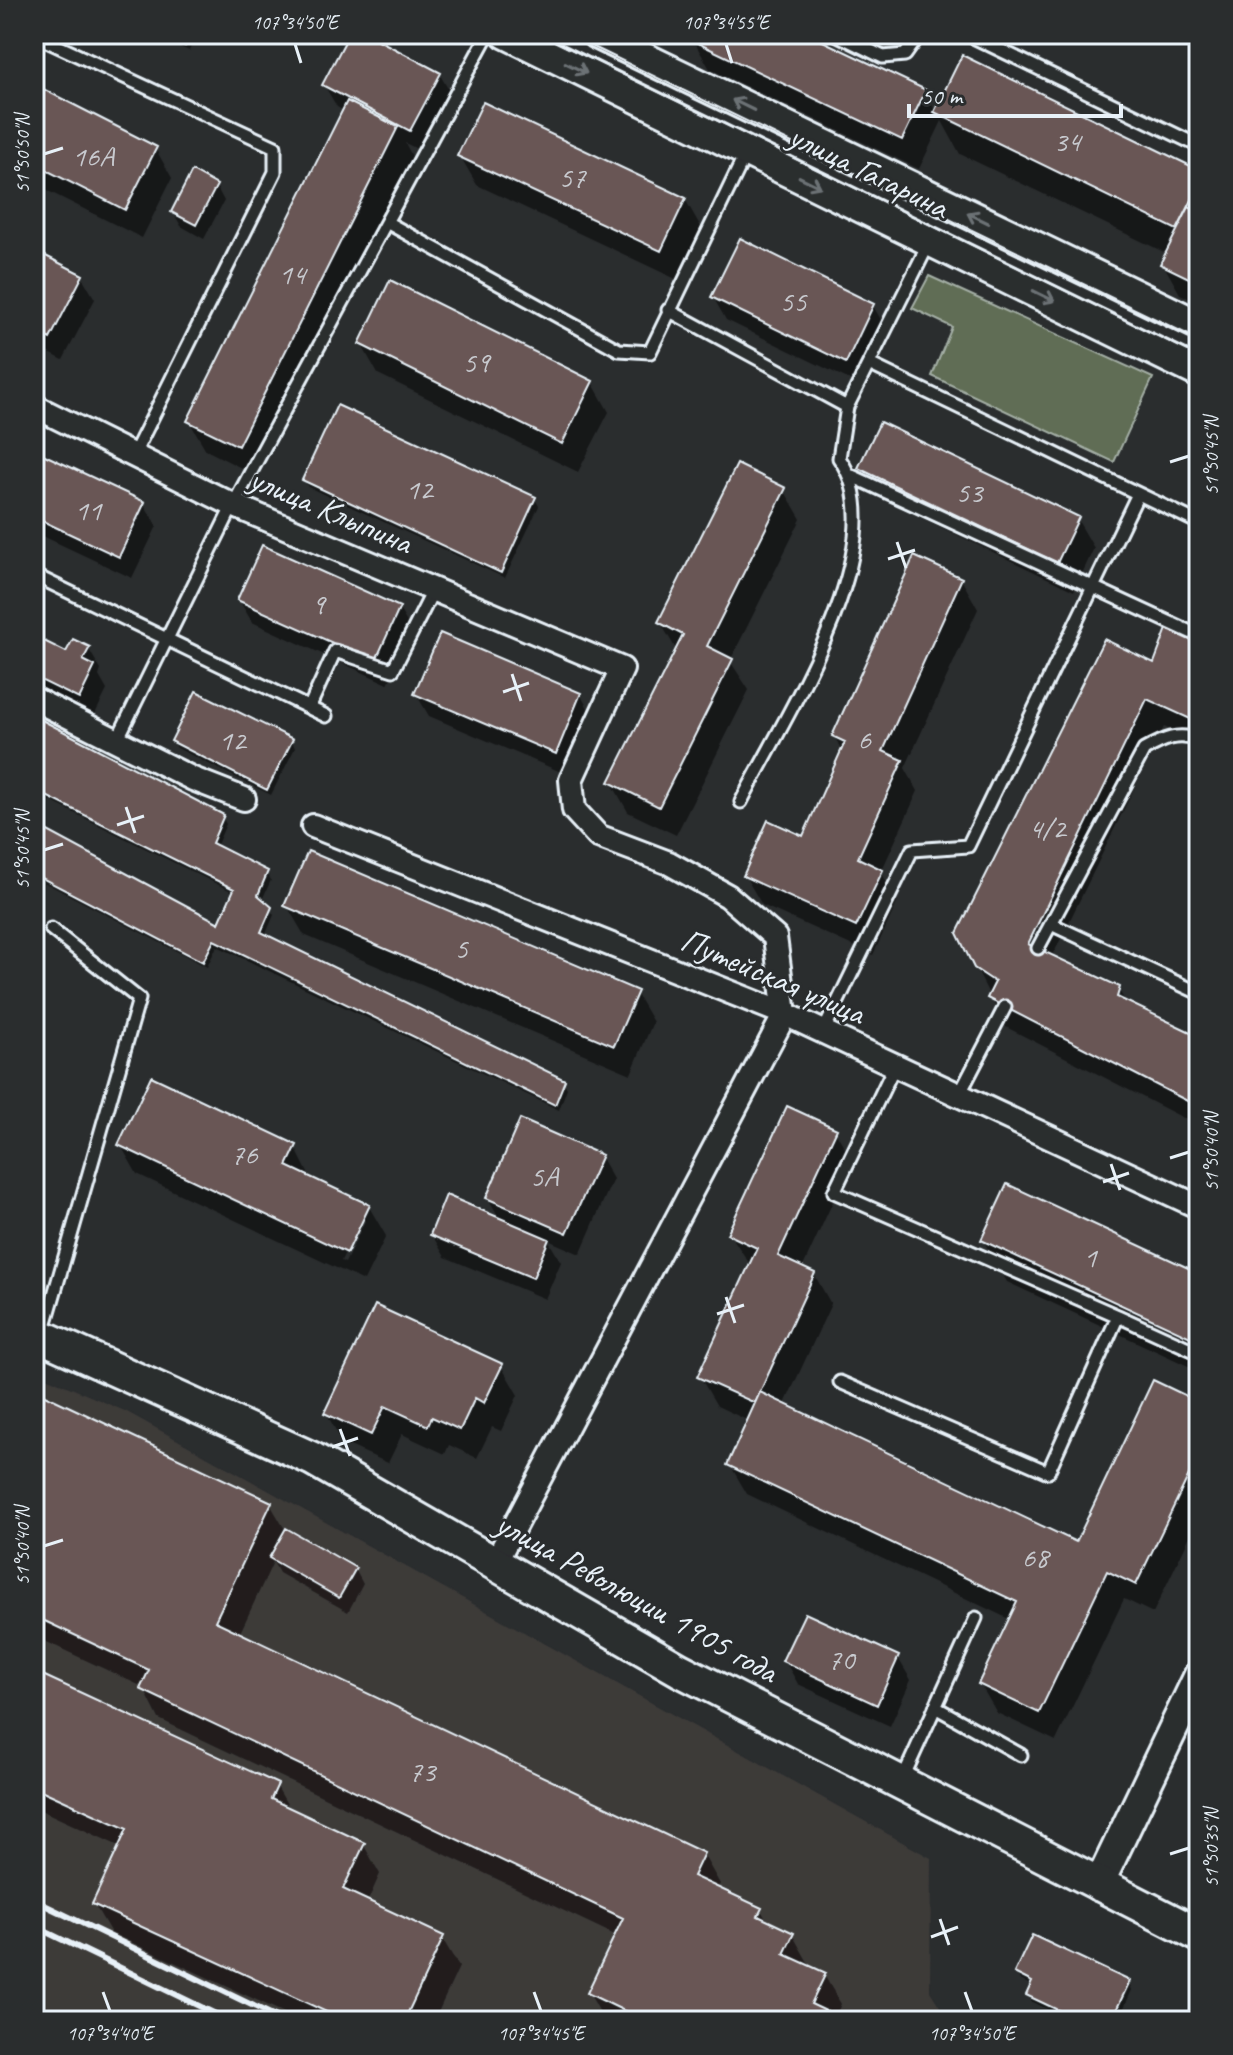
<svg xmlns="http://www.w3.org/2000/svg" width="1233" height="2055" font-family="Caveat,sans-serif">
<rect width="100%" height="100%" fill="#2a2d2e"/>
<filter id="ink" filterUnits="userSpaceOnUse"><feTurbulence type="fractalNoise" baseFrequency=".0125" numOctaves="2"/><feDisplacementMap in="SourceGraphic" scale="16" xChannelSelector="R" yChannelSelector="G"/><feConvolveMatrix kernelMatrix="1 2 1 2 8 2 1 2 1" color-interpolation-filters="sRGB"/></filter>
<g filter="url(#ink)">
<path fill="#3d3a39" d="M 34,1372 L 127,1412 L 931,1858 L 930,1991 L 949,2021 L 34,2021 Z"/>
<path fill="#616d54" stroke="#a4afa6" stroke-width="2" d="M 929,276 L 1153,378 L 1114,462 L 932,376 L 952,327 L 912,308 Z"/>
<path fill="#0007" fill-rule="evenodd" d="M 153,34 L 197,34 L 189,51 Z
M 351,34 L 363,34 L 440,75 L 453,97 L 423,152 L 405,143 L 413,158 L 255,475 L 206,450 L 189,421 L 344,111 L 337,107 L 324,85 Z
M 696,34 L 804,34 L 925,92 L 936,112 L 1199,173 L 1199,303 L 1180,294 L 1163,264 L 1168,254 L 960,154 L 942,121 L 919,169 L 710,69 L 693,40 Z
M 1162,34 L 1199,34 L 1199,51 Z
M 38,89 L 155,148 L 172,178 L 142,238 L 34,184 L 34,96 Z
M 460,156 L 685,199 L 702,229 L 678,280 L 477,185 Z
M 216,186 L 224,201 L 204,239 L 181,226 L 173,212 Z
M 34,253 L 82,277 L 95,299 L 63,360 L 34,345 Z
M 713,297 L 873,306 L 886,328 L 858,384 L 726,320 Z
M 361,344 L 592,382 L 609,412 L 578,472 L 378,374 Z
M 34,452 L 144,504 L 157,526 L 132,578 L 34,532 Z
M 861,468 L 1077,519 L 1094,548 L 1074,591 L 878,497 Z
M 304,480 L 535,499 L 539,506 L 505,578 L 308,487 Z
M 1199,483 L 1199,503 L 1194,494 Z
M 784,490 L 801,519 L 730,661 L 749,690 L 676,835 L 628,812 L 611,782 L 677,651 L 660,622 Z
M 961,579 L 978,609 L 905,768 L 918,791 L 881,872 L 898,901 L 873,955 L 762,905 L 745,876 L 804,839 L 843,752 L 834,736 Z
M 239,600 L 399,609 L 412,631 L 388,684 L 252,622 Z
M 34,626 L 40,636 L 38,640 L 67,655 L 88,648 L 101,670 L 99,676 L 107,690 L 92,720 L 34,692 Z
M 1199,642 L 1199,743 L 1164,727 L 1052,957 L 1118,989 L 1127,1004 L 1199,1039 L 1199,1126 L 1006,1027 L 975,967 L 1155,666 Z
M 416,694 L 580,694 L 593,717 L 568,775 L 429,716 Z
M 34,718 L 222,817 L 226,824 L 216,847 L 267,873 L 271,880 L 262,900 L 274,915 L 265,936 L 563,1081 L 567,1088 L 559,1110 L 217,946 L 207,967 L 34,877 L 34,847 L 220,926 L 235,893 L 34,793 Z
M 173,741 L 292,741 L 295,748 L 271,795 L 177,748 Z
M 287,906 L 636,993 L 653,1022 L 631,1074 L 304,935 Z
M 835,1131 L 852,1160 L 802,1269 L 814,1274 L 831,1304 L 784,1406 L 1077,1545 L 1199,1405 L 1199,1517 L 1153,1613 L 1124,1599 L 1056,1741 L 997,1713 L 980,1684 L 1011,1620 L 747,1494 L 730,1465 L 749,1421 L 717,1406 L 700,1377 L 751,1266 L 730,1234 Z
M 120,1144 L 295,1147 L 311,1179 L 369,1207 L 386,1236 L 364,1281 L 137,1174 ZM 360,1221 L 365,1221 L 345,1263 L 341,1261 Z
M 600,1156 L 613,1179 L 580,1254 L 548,1240 L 561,1262 L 545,1299 L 445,1257 L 432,1235 L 501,1221 L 488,1198 Z
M 983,1240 L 1199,1275 L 1199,1371 L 1007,1282 Z
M 501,1366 L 518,1395 L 501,1431 L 492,1427 L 477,1458 L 449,1445 L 445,1454 L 402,1434 L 388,1463 L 343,1443 L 326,1413 Z
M 34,1392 L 270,1504 L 286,1531 L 355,1569 L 363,1584 L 348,1612 L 279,1573 L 273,1562 L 239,1635 L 703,1854 L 720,1884 L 717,1889 L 761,1910 L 768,1923 L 792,1934 L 809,1964 L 808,1967 L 824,1975 L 841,2004 L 835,2017 L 842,2021 L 605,2021 L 589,1993 L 617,1936 L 159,1719 L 143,1687 L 34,1636 Z
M 898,1658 L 911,1680 L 890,1726 L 798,1684 L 785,1661 Z
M 34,1673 L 276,1785 L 291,1811 L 363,1844 L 380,1874 L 367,1903 L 442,1938 L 459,1967 L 434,2021 L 302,2021 L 111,1933 L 94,1904 L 121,1847 L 34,1807 Z
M 1016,1973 L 1129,1983 L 1132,1990 L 1118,2021 L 1073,2021 L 1032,2002 L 1028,1995 L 1033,1986 L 1020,1980 Z"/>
<path fill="#695754" stroke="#e8f1f8" stroke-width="2" d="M 161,34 L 191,34 L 185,46 Z
M 349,34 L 367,34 L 441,73 L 410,131 L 322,85 Z
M 693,34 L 808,34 L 926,90 L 902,140 L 691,40 Z
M 962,55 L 1199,170 L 1199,186 L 1177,230 L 934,112 Z
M 37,86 L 157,147 L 125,210 L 34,164 Z
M 347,101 L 398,127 L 238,446 L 187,421 Z
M 483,102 L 686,198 L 661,251 L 457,156 Z
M 192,171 L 217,185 L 196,225 L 171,212 Z
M 1189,207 L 1199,212 L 1199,283 L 1160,264 Z
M 740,238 L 874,304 L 846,363 L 711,297 Z
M 34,250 L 83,275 L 50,339 L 34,331 Z
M 390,280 L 593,381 L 562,444 L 359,344 Z
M 337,405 L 536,497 L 501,573 L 302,480 Z
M 880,422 L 1079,517 L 1057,563 L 858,468 Z
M 34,450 L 145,502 L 119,557 L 34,517 Z
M 737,464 L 786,488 L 707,646 L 733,659 L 659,807 L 609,782 L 683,635 L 658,622 Z
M 262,545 L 400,607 L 375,662 L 237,600 Z
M 914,556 L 962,578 L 883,751 L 903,760 L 858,858 L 883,870 L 856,927 L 743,876 L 768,820 L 803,836 L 845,742 L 832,736 Z
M 1168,626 L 1199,640 L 1199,723 L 1147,699 L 1028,944 L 1120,987 L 1117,997 L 1199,1036 L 1199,1107 L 987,998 L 995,982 L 974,968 L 957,933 L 1104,639 L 1154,663 Z
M 440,633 L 581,693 L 556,754 L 414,694 Z
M 34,636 L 66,652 L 73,639 L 90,647 L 83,660 L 95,666 L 79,699 L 34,677 Z
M 196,691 L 293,739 L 267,790 L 171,741 Z
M 34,716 L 224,815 L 212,843 L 268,871 L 258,895 L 272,907 L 261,932 L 565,1080 L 555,1105 L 214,940 L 203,962 L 34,874 L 34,845 L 46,830 L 219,923 L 234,889 L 34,790 Z
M 308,851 L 638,991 L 614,1046 L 284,906 Z
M 151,1076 L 297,1145 L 287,1166 L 370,1205 L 347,1253 L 118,1145 Z
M 787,1106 L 837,1129 L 778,1256 L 815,1273 L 755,1403 L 697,1377 L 757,1248 L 727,1234 Z
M 520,1119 L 602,1155 L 567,1233 L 486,1198 Z
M 1007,1184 L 1199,1273 L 1199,1341 L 981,1240 Z
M 446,1195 L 549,1239 L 533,1278 L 430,1235 Z
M 375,1305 L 503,1364 L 484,1403 L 475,1398 L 460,1430 L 432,1417 L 428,1426 L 385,1406 L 371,1435 L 324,1413 Z
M 1153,1380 L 1199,1402 L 1199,1454 L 1136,1585 L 1107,1571 L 1039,1713 L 978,1684 L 1017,1602 L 727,1465 L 760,1392 L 1076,1542 Z
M 34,1390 L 272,1502 L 215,1621 L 704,1853 L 693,1876 L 762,1908 L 758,1916 L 794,1933 L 784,1954 L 826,1973 L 811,2004 L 847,2021 L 645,2021 L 587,1993 L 623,1918 L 140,1689 L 149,1670 L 34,1616 Z
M 286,1528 L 356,1568 L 339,1598 L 269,1558 Z
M 805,1613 L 899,1656 L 877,1705 L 782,1661 Z
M 34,1671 L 278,1784 L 271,1799 L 365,1843 L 343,1889 L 444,1936 L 404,2021 L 346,2021 L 92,1904 L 127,1829 L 34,1787 Z
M 1032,1935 L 1130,1981 L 1111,2021 L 1081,2021 L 1026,1995 L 1032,1982 L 1014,1973 Z"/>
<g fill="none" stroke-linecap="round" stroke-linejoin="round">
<g stroke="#e8f1f8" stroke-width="17">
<path id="service" d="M 836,34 L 883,57 L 905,55 L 920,34
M 967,34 L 1199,146
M 34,35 L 275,147 L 275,172 L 133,456
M 388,223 L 619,350 L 650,352 L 746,153
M 668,310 L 847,407
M 869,364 L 1199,523
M 852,476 L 1199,636
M 34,575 L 326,716
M 309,708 L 335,651 L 393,670 L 433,591
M 117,740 L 233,505 L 488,34
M 741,802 C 782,721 900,542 839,458 L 847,407 L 930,241
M 1051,924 L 1199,993
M 1038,948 L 1144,750 C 1162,740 1179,731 1199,741
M 823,1032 L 912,850 L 968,846 L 1138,494
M 895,1065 L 834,1192 L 1118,1316
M 959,1095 L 1005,1007
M 43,1333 L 139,999 L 51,929
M 840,1382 L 1048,1472 L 1118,1316 L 1199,1353
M 935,1707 L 1021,1755
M 902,1780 L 976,1618"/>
</g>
<g stroke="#e8f1f8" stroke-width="28">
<path id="minor" d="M 34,406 L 233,505 L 622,669 L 571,780 L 574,810 L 598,836 L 669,863 L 728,896 L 775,937 L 785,1014 L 496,1561
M 34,699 L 193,779 L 244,799
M 313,826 L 785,1014 L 1199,1207"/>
</g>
<g stroke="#e8f1f8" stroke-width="34">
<path id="tertiary" d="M 506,34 L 1199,373
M 596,34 L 1199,325
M 1098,1886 L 1199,1675"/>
</g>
<g stroke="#e8f1f8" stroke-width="38">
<path id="secondary" d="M 34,1333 L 313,1459 L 680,1670 L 1199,1935"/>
</g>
<use href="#service" stroke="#2a2d2e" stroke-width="11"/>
<use href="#minor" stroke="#2a2d2e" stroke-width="22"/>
<use href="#tertiary" stroke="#2a2d2e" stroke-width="28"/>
<use href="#secondary" stroke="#2a2d2e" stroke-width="32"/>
<path stroke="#e8f1f8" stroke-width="2" d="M 540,34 L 1199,356
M 567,34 L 1199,340"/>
<path stroke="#e8f1f8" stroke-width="6" d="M 34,1900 L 285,2021
M 34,1926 L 230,2021"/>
</g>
<defs><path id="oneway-shaft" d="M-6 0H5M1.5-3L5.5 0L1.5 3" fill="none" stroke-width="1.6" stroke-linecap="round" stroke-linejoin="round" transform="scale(2)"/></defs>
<g stroke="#6c7275">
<use href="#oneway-shaft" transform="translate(576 68) rotate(26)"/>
<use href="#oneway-shaft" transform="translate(743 105) rotate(-154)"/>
<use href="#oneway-shaft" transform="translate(810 182) rotate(26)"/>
<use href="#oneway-shaft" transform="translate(978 218) rotate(-154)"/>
<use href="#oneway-shaft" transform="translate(1044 296) rotate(26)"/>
</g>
</g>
<path fill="none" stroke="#e8f1f8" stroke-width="3" d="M 295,44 L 301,63M 726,44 L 732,63M 44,154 L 63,148M 1170,462 L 1189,456M 897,542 L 906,568M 888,559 L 915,550M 512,674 L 521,701M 503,692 L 529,683M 126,807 L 135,833M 117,825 L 144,816M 44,850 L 63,844M 1170,1158 L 1189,1152M 1111,1164 L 1120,1190M 1103,1182 L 1129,1173M 726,1297 L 735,1323M 717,1314 L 744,1305M 340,1429 L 350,1456M 332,1447 L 358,1438M 44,1546 L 63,1540M 1170,1854 L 1189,1848M 940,1919 L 949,1945M 931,1937 L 958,1927M 103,1992 L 110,2011M 534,1992 L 541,2011M 965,1992 L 972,2011"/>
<g text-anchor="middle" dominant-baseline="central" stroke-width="6" stroke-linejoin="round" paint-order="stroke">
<g font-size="30" fill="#c8cacf">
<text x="1067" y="141">34</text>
<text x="93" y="156">16А</text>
<text x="572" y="177">57</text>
<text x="292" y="274">14</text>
<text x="793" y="301">55</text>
<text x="476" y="362">59</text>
<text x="419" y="489">12</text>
<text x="969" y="492">53</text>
<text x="88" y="510">11</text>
<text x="318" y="604">9</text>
<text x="864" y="739">6</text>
<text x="232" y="740">12</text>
<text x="1047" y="828">4/2</text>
<text x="461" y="948">5</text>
<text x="244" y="1154">76</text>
<text x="544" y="1176">5А</text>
<text x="1090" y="1257">1</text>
<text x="1035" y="1557">68</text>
<text x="841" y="1659">70</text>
<text x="422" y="1771">73</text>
</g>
<g font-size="34" fill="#e8f1f8" stroke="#2a2d2e">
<text transform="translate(869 171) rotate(26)">улица Гагарина</text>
<text transform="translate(331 510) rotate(23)">улица Клыпина</text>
<text transform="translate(773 976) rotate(23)">Путейская улица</text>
<text transform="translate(637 1597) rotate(29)">улица Революции 1905 года</text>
</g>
</g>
<rect width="1233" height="2055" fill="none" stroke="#2a2d2e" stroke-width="88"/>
<path d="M909 104v12h212v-12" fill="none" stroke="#e8f1f8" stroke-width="4"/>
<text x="921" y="104" font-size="24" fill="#e8f1f8" stroke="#2a2d2e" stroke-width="6" paint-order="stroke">50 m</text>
<rect x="44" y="44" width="1145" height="1967" fill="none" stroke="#e8f1f8" stroke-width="3"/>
<g font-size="20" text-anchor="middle" fill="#e8f1f8">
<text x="295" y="29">107°34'50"E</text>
<text x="726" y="29">107°34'55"E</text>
<text transform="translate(22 154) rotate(-90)" y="7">51°50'50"N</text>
<text transform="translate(1211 456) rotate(-90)" y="7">51°50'45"N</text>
<text transform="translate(22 850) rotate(-90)" y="7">51°50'45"N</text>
<text transform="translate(1211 1152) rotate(-90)" y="7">51°50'40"N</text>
<text transform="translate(22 1546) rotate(-90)" y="7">51°50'40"N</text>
<text transform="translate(1211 1848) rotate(-90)" y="7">51°50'35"N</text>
<text x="110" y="2040">107°34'40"E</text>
<text x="541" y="2040">107°34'45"E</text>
<text x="972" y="2040">107°34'50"E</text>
</g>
</svg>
